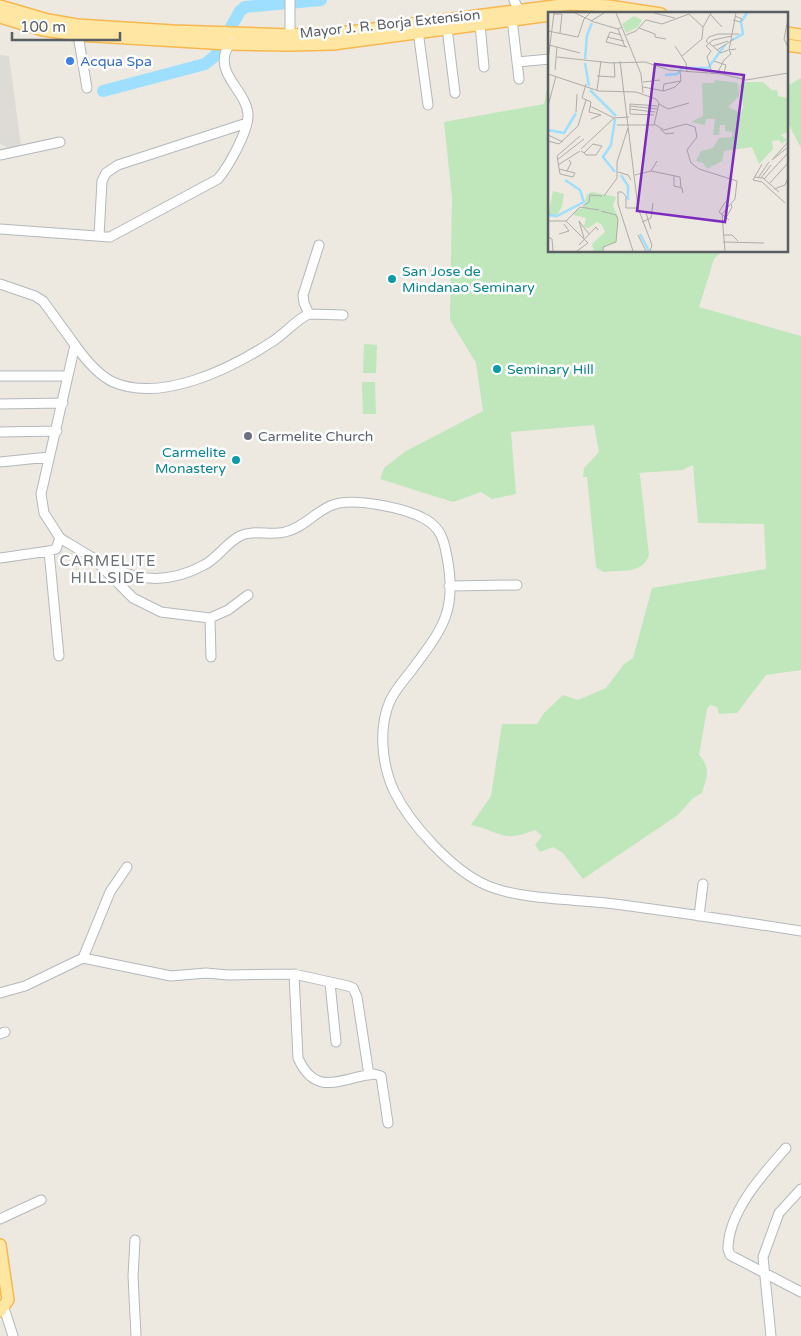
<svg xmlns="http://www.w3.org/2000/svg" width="801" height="1336" font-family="'Varela Round',sans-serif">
<rect width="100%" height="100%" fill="#ede9e0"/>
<path fill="#dddbd5" d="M 0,55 L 9,56 L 21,146 L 10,148 L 0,144 Z"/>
<path fill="#c0e6bb" d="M 550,76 L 550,251 L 722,251 L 714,259 L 699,307 L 801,336 L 801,670 L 766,675 L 737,713 L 719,714 L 717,707 L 710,705 L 707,709 L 699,755 C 711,768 707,777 702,793 L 693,798 L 678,815 L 583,879 L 563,853 L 553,847 L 540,852 L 535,845 L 542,836 L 535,830 C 501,843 503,832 471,825 L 491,796 L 502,724 L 537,724 L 544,713 L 563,695 L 578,700 L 606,688 L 624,664 L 633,658 L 652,588 L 766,569 L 764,524 L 698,523 L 693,465 L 682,470 L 638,473 L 640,475 L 649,555 C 643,574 621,570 603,572 L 596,567 L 587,477 L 583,477 L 584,468 L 599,452 L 594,425 L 511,432 L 516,494 L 492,499 L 481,492 L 453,502 L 380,479 L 384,468 L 406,451 L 483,411 L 476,363 L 450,320 L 452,198 L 444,122 L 544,104 Z
M 801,78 L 801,148 L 787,121 L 787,86 Z
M 364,344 L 377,345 L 376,373 L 363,373 Z
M 362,382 L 375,382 L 376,414 L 363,414 Z"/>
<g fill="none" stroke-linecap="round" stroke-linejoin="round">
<path stroke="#9edfff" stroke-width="12" d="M 103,91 L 205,64 L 215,56 L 240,11 L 245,7 L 321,0"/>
<g stroke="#b3b8bc" stroke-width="11">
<path id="minor" d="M 290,0 L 290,40
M 514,0 L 521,16
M 512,19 L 519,79
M 480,25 L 484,67
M 447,28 L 455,93
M 418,31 L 428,105
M 78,35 L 87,88
M 517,62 L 550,59
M 0,155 L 60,142
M 0,229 L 110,237 L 218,179 C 229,166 249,130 248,114 C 246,92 219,76 225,54 C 226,49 230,45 232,41
M 99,236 L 102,181 L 106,173 L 118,165 L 247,123
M 0,284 L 35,296 L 43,301 L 75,345 L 41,494 L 44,513 L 60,538 L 56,549 L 49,551 L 0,558
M 309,314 L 304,303 L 303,295 L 319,245
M 75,345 C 85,359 98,375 113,382 C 161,403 230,369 270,343 C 284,335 295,320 309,314 L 343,315
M 0,376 L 68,376
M 0,404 L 63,403
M 0,432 L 57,431
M 0,462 L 49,457
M 60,538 C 109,568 147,596 204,565 C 218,558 226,543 240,536 C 254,529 270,536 285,532 C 303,528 314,513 330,506 C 351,496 405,508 425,519 C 441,528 444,540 447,557 C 457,609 444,627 414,667 C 406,678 396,688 390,701 C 378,728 382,765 394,791 C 410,824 452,870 486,885 C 517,899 571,899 606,903 C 671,911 736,921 801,931
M 49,551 L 59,656
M 100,565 L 133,598 L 161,612 L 210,618 L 228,610 L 248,595
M 449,586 L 517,585
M 210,618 L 211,657
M 699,916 L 703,884
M 83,958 L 171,976 L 206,973 L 228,975 L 294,974 L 348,986 L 353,988 L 357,997 L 369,1075
M 294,974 L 298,1058 C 316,1098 340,1078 374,1074 L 381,1076 L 388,1123
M 330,983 L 336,1042
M 0,993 L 25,986 L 83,958 L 110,892 L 127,867
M 0,1034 L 5,1032
M 786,1148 C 763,1174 728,1212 728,1249 L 730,1255 L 801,1292
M 0,1219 L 41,1200
M 135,1240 L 133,1276 L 136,1336
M 4,1308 L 13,1336
M 771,1336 L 763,1257 L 779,1213 L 801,1189"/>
</g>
<g stroke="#f6b750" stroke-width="14">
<path id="major" d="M 0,6 L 48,20 L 77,25 L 173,31 L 290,35 L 350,32 L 570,4 L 609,6 L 661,14
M 0,17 L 43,30 L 78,35 L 228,44 L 290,45 L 333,44 L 550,15
M 787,33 L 801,35
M 787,45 L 801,47
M 0,1245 L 8,1300 L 0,1311"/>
</g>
<use href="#minor" stroke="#fff" stroke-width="9"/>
<use href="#major" stroke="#ffe7a3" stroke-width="11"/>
</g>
<circle fill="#3f7fe0" stroke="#fff" stroke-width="2" cx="70" cy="61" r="5"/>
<g fill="#0f9aa8" stroke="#fff" stroke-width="2">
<circle cx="392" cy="279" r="5"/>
<circle cx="497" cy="369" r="5"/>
<circle cx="236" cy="460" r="5"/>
</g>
<circle fill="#6b7280" stroke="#fff" stroke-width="2" cx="248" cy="436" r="5"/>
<g text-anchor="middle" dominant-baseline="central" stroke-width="5" stroke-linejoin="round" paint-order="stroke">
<g font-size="14" fill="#595e62" stroke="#fff">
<text transform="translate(390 24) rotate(-6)">Mayor J. R. Borja Extension</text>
</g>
<g font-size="14" fill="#366cbe" stroke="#fff" text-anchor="start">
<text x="80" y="61">Acqua Spa</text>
</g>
<g font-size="14" fill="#0d838f" stroke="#fff" text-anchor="start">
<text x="402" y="271">San Jose de<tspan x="402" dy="16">Mindanao Seminary</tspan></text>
<text x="507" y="369">Seminary Hill</text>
<text x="226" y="452" text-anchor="end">Carmelite<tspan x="226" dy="16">Monastery</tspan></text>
</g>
<g font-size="14" fill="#5b616d" stroke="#fff" text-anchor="start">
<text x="258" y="436">Carmelite Church</text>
</g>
<g font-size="15" letter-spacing="1" fill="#6a7074" stroke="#fff">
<text x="108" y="561">CARMELITE<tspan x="108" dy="17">HILLSIDE</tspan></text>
</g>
</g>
<g transform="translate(548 12)">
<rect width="240" height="240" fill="#ede9e0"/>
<path d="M 86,4 L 94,8 L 90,15 L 78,21 L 74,12 ZM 167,68 L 190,71 L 191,84 L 180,95 L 193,101 L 195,95 L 192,73 L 197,70 L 215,70 L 224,78 L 229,78 L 230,84 L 240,86 L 240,120 L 233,123 L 239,128 L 234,132 L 231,128 L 224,129 L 225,137 L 211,152 L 204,135 L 176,139 L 174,149 L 159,157 L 155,151 L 148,149 L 153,139 L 165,136 L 171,126 L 184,125 L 184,120 L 177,119 L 177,113 L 172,113 L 171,123 L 165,123 L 167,107 L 158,107 L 157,113 L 143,110 L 155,104 L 154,71 L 166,71 ZM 5,179 L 16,182 L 14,194 L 10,202 L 0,204 ZM 44,180 L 68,185 L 65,194 L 70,205 L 68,230 L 58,234 L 54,239 L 46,239 L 44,232 L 57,220 L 54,213 L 49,210 L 41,216 L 36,215 L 38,206 L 25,203 L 29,197 L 36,196 L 39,182 Z" fill="#c0e6bb"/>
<path fill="none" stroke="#9edfff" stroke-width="2.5" d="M 184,28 L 195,22 L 193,10 L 199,1M 37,47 L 39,23 L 44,11M 37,51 L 41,74M 117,63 L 129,62 L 134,56 L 160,56 L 177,33M 42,78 L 68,104M 67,107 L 63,133 L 55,145 L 67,160M 0,118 L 16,121 L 28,101M 73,163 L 80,174 L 80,188M 0,203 L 9,204 L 36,190 L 32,178 L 17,168M 92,222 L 101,239"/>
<path fill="none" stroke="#aeadaa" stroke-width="1" d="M 27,1 L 46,10 L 70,17 L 74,15M 68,1 L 93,62 L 95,81M 106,1 L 127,6M 6,2 L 14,2 L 12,21M 141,2 L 155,15M 162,2 L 174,15M 240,7 L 236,27 L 240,35M 185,8 L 192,10 L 194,7 L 187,4M 43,9 L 56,1M 91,16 L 107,22 L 107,25 L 118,27M 70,17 L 77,35M 0,19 L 30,25M 73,23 L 62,20 L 58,30 L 79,35M 78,23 L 88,19 L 98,8 L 114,12 L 141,2M 30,25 L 36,7 L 42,1M 59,25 L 76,29M 160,31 L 158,29 L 161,25 L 170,22 L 191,22M 161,31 L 173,41 L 180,38M 1,33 L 32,41M 127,34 L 138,51 L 139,60M 165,34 L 180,29M 169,38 L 186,27M 181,38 L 188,1M 134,44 L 154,27 L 155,15 L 163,1M 9,45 L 63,51 L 97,50 L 121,58 L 174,62 L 198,68 L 240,61M 0,48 L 6,1M 72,49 L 90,196 L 78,196 L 78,184 L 74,180 L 70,180 L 70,192 L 85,239M 166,49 L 178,53 L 176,61M 7,58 L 9,35M 170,60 L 176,48 L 183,42 L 181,38 L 188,37M 164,61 L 159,45 L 163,39 L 158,34 L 165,28 L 184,24M 0,62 L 51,79 L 88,80 L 108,87 L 111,91 L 106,113 L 69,113M 49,64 L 67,65 L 66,50M 95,70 L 112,68M 38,72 L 34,86 L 43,90 L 41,100 L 53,103 L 43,107M 95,75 L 116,79 L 127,75 L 133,69 L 132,59M 49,78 L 53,49M 115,79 L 116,72 L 133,69M 111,92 L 120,97 L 141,91M 0,94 L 8,64M 42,94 L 66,106M 82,94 L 109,97M 82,97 L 107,100M 28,100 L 29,82M 106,103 L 82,102 L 82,92 L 109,94M 66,106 L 81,105M 106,112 L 116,118 L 138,112 L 147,115 L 149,125 L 139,138 L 143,151 L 151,157 L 189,169 L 187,187 L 174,202 L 177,239M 112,117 L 118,122 L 126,121M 0,123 L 15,130M 0,129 L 11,132 L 30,114 L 38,88M 240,130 L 224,148 L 240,135M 33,137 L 66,106M 33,139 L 36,141 L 38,143 L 48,143 L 54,134 L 45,132 L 36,141M 9,148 L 36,127M 214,152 L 205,168 L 214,170 L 237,191M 10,153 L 32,139M 11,157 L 19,159 L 23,151 L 21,148M 19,159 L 27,161 L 25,165 L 12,162 L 9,144 L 32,124M 103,159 L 132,165 L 133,176M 70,160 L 80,163 L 83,168M 87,163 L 103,159 L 109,149M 126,163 L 126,174 L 134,176 L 135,181M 206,165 L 215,166 L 231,180M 210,166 L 221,150M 213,166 L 223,153M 216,167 L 240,141M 221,172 L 240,151M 226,177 L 237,173 L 240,166M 56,184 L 69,166 L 69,150 L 80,116M 178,189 L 171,200 L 181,208M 35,194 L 41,190 L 42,183 L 54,184M 90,196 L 104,233 L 102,239M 53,199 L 68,203 L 70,207 L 68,230 L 55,235 L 55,239M 98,201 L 103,217M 178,206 L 184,195 L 183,192M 0,209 L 18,209 L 32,195 L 51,198M 18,209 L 40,231 L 29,239M 94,210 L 103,206 L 105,191M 11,222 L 21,219 L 16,212M 90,223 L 98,239M 175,223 L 184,223 L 190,229M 0,225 L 4,227 L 5,239M 36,226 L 31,209 L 41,222M 175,230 L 216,231M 31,233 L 48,215 L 50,218"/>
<path fill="#7b2cbf" fill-opacity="0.15" stroke="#7b2cbf" stroke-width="2.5" d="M 107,52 L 196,63 L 177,210 L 89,199 Z"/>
<rect width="240" height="240" fill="none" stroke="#595e62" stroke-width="2.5"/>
</g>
<path d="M12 32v8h108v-8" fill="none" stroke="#595e62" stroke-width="2.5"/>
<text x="20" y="32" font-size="15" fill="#595e62" stroke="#ffffff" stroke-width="4" paint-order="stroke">100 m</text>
</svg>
